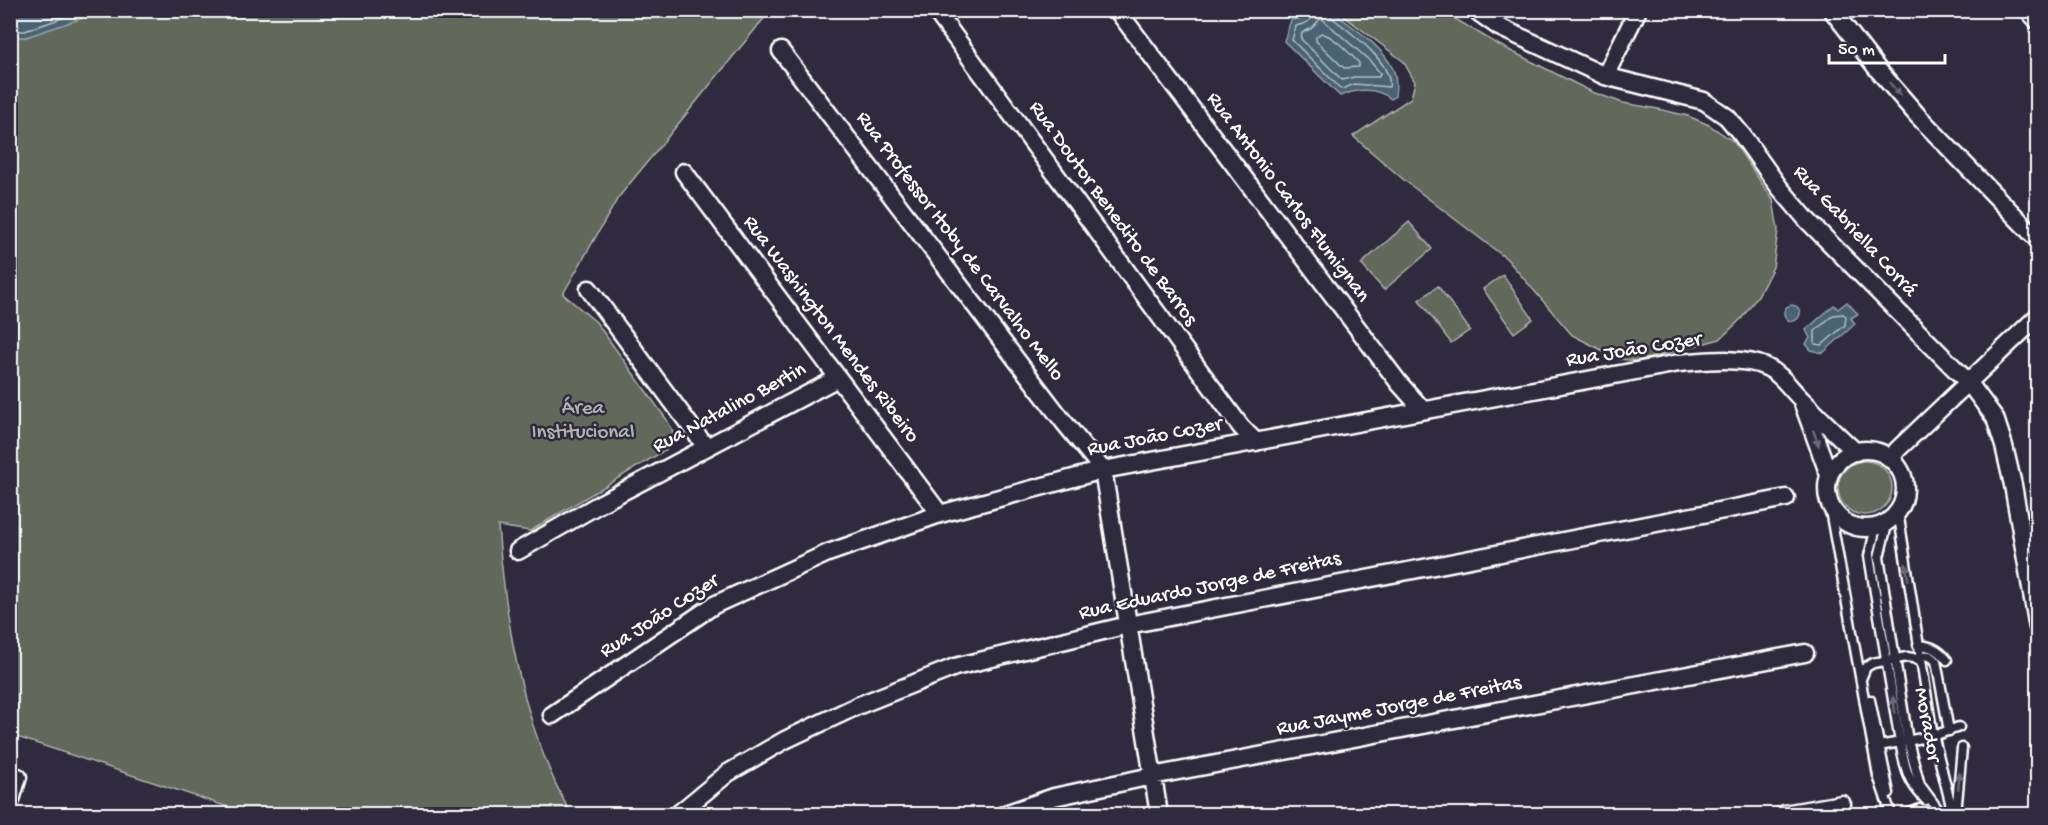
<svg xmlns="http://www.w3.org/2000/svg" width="2048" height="825" font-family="'Gochi Hand',sans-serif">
<rect width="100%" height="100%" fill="#2f2a3d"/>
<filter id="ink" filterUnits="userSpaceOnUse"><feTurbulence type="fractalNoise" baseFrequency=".0167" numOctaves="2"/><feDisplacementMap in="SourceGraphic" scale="12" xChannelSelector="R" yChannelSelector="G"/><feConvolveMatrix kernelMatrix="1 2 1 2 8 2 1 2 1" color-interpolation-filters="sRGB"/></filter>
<g filter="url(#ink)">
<path fill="#62675a" stroke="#b0b3ac" stroke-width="1.5" d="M 104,10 L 770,11 L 618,198 L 563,294 L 596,322 L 667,420 L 672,429 L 674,440 L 667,449 L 530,531 L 498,526 C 506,625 522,726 571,814 L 249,814 L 11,735 L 11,37 L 26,37 Z
M 1337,11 L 1442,11 L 1499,45 L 1592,92 L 1623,103 L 1658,109 L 1688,116 L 1709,125 L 1734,142 L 1773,200 L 1778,230 L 1773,267 L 1759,294 L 1742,318 L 1720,339 L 1639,361 L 1619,359 L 1572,335 L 1507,259 L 1404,180 L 1353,136 L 1411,98 L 1415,82 L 1403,61 Z
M 1409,222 L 1432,249 L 1384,290 L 1361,264 Z
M 1503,275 L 1533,319 L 1514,333 L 1483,289 Z
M 1438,286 L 1470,330 L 1451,343 L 1419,300 Z
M1838 488a27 27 0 1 1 54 0a27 27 0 1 1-54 0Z"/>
<path fill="#4a6372" stroke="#92a1aa" stroke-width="1.5" d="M 11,10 L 103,10 L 104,11 L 26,37 L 11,37 Z
M 1304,11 L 1332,11 C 1352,27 1381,44 1393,69 C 1397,77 1396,88 1395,96 L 1391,99 C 1376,87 1357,89 1340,96 L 1284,41 L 1291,20 L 1305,18 Z
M 1847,302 L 1858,314 L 1851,318 L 1855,324 L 1823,353 L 1811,350 L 1806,344 L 1810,338 L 1806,330 L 1834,305 L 1838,309 Z
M1784 313a8 8 0 1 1 16 0a8 8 0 1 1-16 0Z"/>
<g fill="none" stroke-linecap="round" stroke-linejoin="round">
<path stroke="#b7c1c7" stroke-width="1.5" d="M 1310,10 L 1310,20 L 1306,23 L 1296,26 L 1292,40 L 1340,88 L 1343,89 L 1354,84 L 1389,87 C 1394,63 1349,31 1331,17 L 1328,10
M 1321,18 L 1370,61 L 1380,73 L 1379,77 L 1354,77 L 1342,80 L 1301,39 L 1302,33 L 1312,28 Z
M 10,31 L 25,31 L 85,10
M 1321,33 C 1334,36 1349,53 1359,63 L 1359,67 L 1344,68 L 1316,41 L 1316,37 Z
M 1843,314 L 1846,316 L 1845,325 L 1822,345 L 1815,344 L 1815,331 L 1833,315 Z"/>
<g stroke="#fff" stroke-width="13">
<path id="lane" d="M 1828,499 L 1878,776 L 1891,814
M 1898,511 L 1932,730 L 1953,814
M 1888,521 L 1879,557 L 1908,741 L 1920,785 L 1940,812 L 1943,814
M 1876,527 L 1869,556 L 1900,742 C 1905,767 1907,782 1926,800
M 1918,645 C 1931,646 1939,649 1947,660
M 1920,656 C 1927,655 1931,655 1936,661 L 1949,731
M 1861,679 L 1866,667 L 1873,663 L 1907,657 L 1913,658 L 1921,662
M 1870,700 L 1889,793
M 1879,746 L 1933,736 L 1959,727
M 1907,814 L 1920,809 L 1940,812
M 1956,814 L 1962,748"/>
</g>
<g stroke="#fff" stroke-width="21">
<path id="street" d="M 935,10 L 1241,427 L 1256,442
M 1117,10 L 1399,383 L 1423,410
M 1475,10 L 1499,27 L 1605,76 L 1704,101 L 1727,117 L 1742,135 L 1779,187 L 1807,220 L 1969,383 L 1995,418 L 2004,446 L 2013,485 L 2038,628
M 1832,10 L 1879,71 L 1918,116 L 2038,240
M 2028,10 L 2038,21
M 781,51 L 1063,421 L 1103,470 L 1159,814
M 1605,76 L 1638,10
M 684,172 L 940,514
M 589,289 L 706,447
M 1803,404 L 1829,475
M1827 489a39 39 0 1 1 78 0a39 39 0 1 1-78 0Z
M 1891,460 L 1897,450 L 2038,316
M 518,551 L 603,502 L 838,378
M 552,715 L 714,605 L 828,553 L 940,514 L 1103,470 L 1679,363 C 1704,361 1744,356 1766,367 C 1782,374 1791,390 1803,401 C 1820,418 1838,436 1856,452
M 10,803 L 18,777
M 678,814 L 728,773 L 785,740 L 857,706 L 955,667 L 1128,625 L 1786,498
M 1005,814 L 1054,797 L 1152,776 L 1805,653
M 1784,814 L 1842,804"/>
</g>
<use href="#lane" stroke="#2f2a3d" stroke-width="8"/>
<use href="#street" stroke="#2f2a3d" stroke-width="16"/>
</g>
<defs><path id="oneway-solid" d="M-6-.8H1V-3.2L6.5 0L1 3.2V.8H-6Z" transform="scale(1.5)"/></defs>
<g fill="#6d6a77">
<use href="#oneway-solid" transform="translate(1895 89) rotate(49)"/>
<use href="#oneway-solid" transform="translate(1816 438) rotate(70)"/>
<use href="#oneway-solid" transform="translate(1907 572) rotate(-99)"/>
<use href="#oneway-solid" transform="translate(1894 705) rotate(-99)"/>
<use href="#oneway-solid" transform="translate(1959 781) rotate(-84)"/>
</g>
</g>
<g text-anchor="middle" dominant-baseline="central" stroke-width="5" stroke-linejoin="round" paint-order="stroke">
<g font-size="21" fill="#fff" stroke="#2f2a3d">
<text transform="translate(1287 198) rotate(53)">Rua Antonio Carlos Flumignan</text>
<text transform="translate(1112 214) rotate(54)">Rua Doutor Benedito de Barros</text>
<text transform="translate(1854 232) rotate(47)">Rua Gabriella Corrá</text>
<text transform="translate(959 247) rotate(53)">Rua Professor Itoby de Carvalho Mello</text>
<text transform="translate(830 330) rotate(53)">Rua Washington Mendes Ribeiro</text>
<text transform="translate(1634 351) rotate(-9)">Rua João Cozer</text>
<text transform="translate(730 409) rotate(-28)">Rua Natalino Bertin</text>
<text transform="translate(1155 438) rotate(-11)">Rua João Cozer</text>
<text transform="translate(1210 587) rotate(-12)">Rua Eduardo Jorge de Freitas</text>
<text transform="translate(660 617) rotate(-33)">Rua João Cozer</text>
<text transform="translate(1399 707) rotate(-11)">Rua Jayme Jorge de Freitas</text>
<text transform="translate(1926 725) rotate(79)">Morador</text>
</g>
<g font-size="21" fill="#b0b3ac" stroke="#2f2a3d">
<text x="583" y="409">Área<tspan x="583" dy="24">Institucional</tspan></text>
</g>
</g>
<rect width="2048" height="825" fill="none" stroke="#2f2a3d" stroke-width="36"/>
<rect x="18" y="18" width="2012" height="789" fill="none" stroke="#fff" stroke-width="2" filter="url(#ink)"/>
<path d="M1829 54v9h116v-9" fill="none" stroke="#ffffff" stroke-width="3"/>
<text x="1838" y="54" font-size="18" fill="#ffffff" stroke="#2f2a3d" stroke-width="4.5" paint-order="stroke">50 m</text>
</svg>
